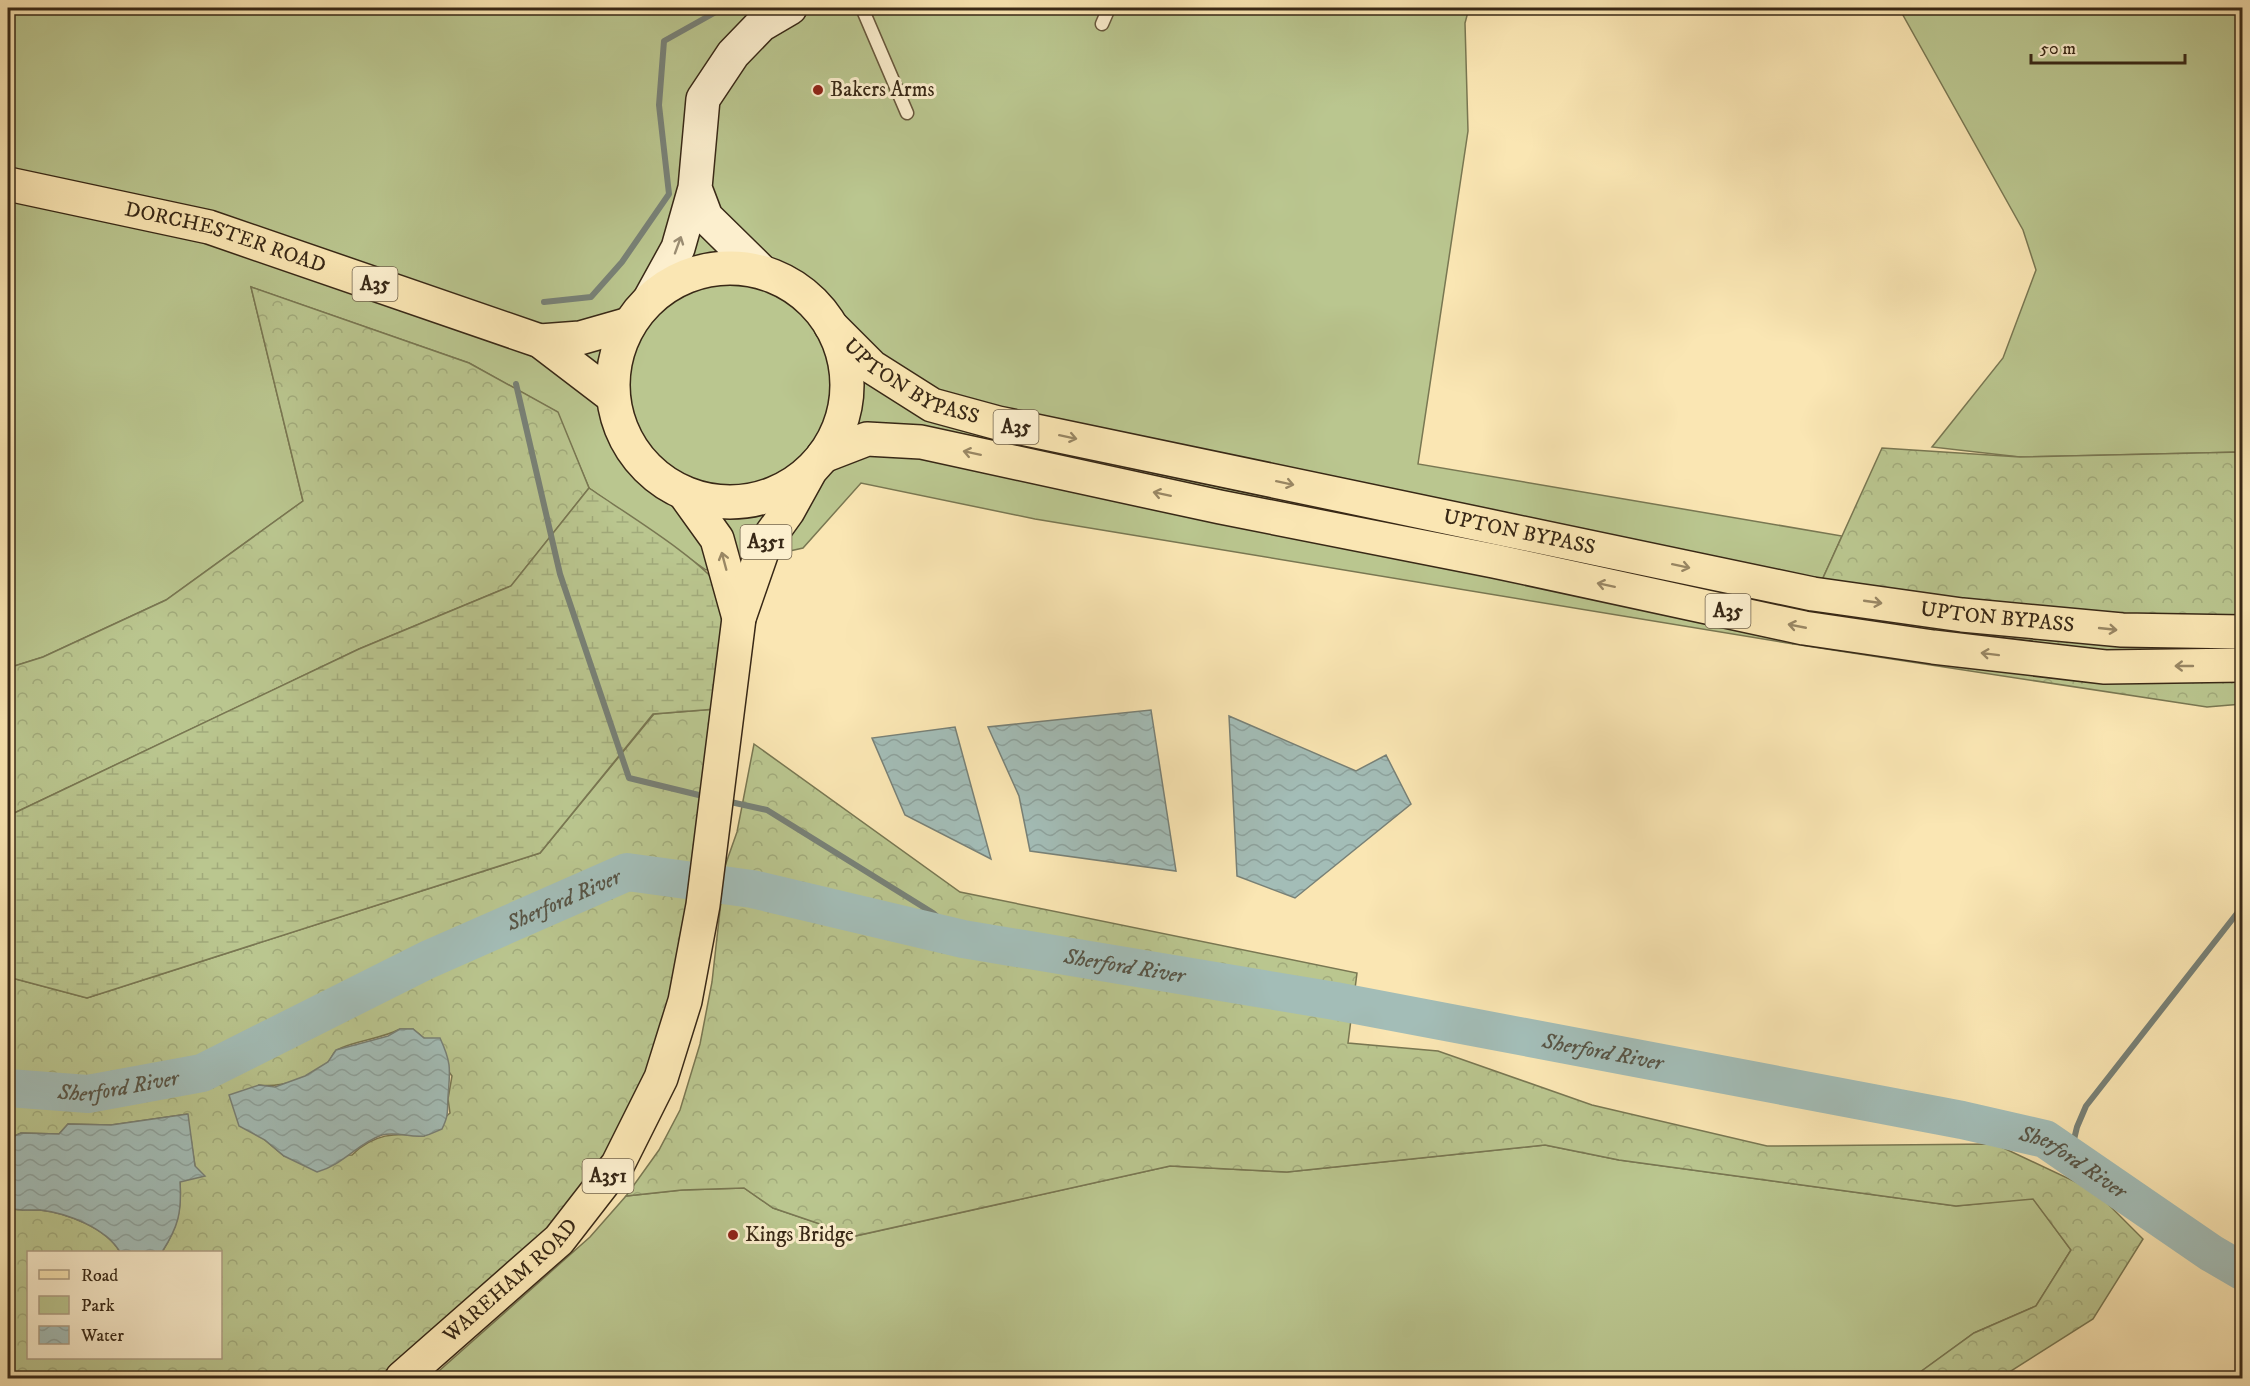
<svg xmlns="http://www.w3.org/2000/svg" width="2250" height="1386" font-family="'IM FELL DW Pica',serif">
<defs>
<pattern id="forest-crowns" width="20" height="18" patternUnits="userSpaceOnUse" patternTransform="scale(1.5)"><rect width="20" height="18" fill="#bac68f"/><path d="M2 6a3 3 0 1 1 6 0M12 15a3 3 0 1 1 6 0" fill="none" stroke="#a1aa7b"/></pattern>
<pattern id="wetland-marsh" width="20" height="14" patternUnits="userSpaceOnUse" patternTransform="scale(1.5)"><rect width="20" height="14" fill="#bac68f"/><path d="M1 5h8M5 5V1M11 12h8M15 12V8" fill="none" stroke="#a1aa7b"/></pattern>
<pattern id="water-waves" width="16" height="10" patternUnits="userSpaceOnUse" patternTransform="scale(1.5)"><rect width="16" height="10" fill="#a3bdb7"/><path d="M0 5q4-4 8 0t8 0" fill="none" stroke="#8da29d"/></pattern>
</defs>
<rect width="100%" height="100%" fill="#fae6b3"/>
<filter id="stains"><feTurbulence type="fractalNoise" baseFrequency=".00333" numOctaves="4"/><feColorMatrix values="0 0 0 0 .2 0 0 0 0 .09 0 0 0 0 .02 0 0 0 .5 -.17"/></filter>
<radialGradient id="worn" r=".72"><stop offset=".6" stop-color="#630" stop-opacity="0"/><stop offset="1" stop-color="#630" stop-opacity=".3"/></radialGradient>
<path fill="#bac68f" stroke="#797752" stroke-width="1.5" d="M 8,8 L 1469,8 L 1465,23 L 1468,131 L 1418,464 L 1842,536 L 1793,644 L 1035,519 L 861,483 L 803,548 L 706,570 L 589,488 L 557,412 L 469,363 L 251,287 L 303,501 L 166,600 L 43,657 L 8,668 Z
M 1899,8 L 2242,8 L 2242,452 L 2020,457 L 1932,447 L 2003,358 L 2036,270 L 2023,230 Z
M 1545,1145 L 1619,1160 L 1956,1206 L 2033,1198 L 2071,1250 L 2036,1306 L 1974,1333 L 1912,1378 L 431,1378 L 590,1237 L 626,1196 L 682,1190 L 744,1188 L 773,1208 L 856,1236 L 1170,1166 L 1287,1172 Z"/>
<path fill="url(#forest-crowns)" stroke="#797752" stroke-width="1.5" fill-rule="evenodd" d="M 251,287 L 469,363 L 558,412 L 589,488 L 511,586 L 359,649 L 8,816 L 8,668 L 43,657 L 166,600 L 303,501 Z
M 1882,448 L 2020,457 L 2242,452 L 2242,704 L 2207,707 L 1793,644 Z
M 716,709 L 683,961 L 661,1042 L 612,1151 L 553,1230 L 384,1378 L 8,1378 L 8,1208 C 18,1211 29,1210 40,1210 C 67,1213 106,1228 120,1252 L 28,1252 L 28,1358 L 220,1358 L 220,1252 L 162,1252 C 177,1228 182,1210 180,1182 L 195,1166 L 187,1114 L 111,1125 L 68,1124 L 59,1134 L 21,1133 L 8,1139 L 8,977 L 87,998 L 540,853 L 654,714 ZM 400,1029 L 413,1029 L 424,1038 L 452,1076 L 448,1099 L 450,1113 L 424,1136 C 395,1132 373,1134 352,1155 L 284,1156 L 265,1140 L 259,1085 C 281,1088 313,1078 329,1061 C 332,1058 333,1052 337,1050 C 352,1041 382,1039 400,1029 Z
M 754,744 L 960,892 L 1357,973 L 1348,1043 L 1438,1051 L 1592,1105 L 1767,1146 L 1995,1144 L 2095,1191 L 2143,1239 L 2093,1319 L 2000,1378 L 1912,1378 L 1974,1333 L 2036,1306 L 2071,1250 L 2033,1199 L 1956,1206 L 1619,1160 L 1545,1145 L 1287,1172 L 1170,1166 L 855,1236 L 773,1208 L 744,1188 L 682,1190 L 626,1196 L 659,1150 L 680,1110 L 700,1044 L 712,982 L 725,866 L 737,832 Z"/>
<path fill="url(#wetland-marsh)" stroke="#797752" stroke-width="1.5" d="M 589,488 C 619,509 708,563 722,591 C 731,609 718,686 716,709 L 653,714 L 540,853 L 87,998 L 8,977 L 8,816 L 359,649 L 511,586 Z"/>
<path fill="url(#water-waves)" stroke="#788177" stroke-width="1.5" d="M 1151,710 L 1176,871 L 1030,851 L 1019,796 L 988,727 Z
M 1229,716 L 1356,771 L 1386,755 L 1411,804 L 1295,898 L 1237,876 Z
M 955,727 L 991,859 L 905,815 L 872,738 Z
M 400,1029 L 413,1029 L 424,1038 L 440,1038 C 452,1064 450,1070 448,1097 C 447,1113 449,1114 442,1129 C 437,1131 430,1135 424,1136 C 410,1138 397,1131 382,1135 C 358,1143 343,1165 317,1172 L 284,1156 L 265,1140 L 239,1126 L 229,1095 L 259,1085 L 275,1087 L 305,1076 L 328,1062 L 336,1050 L 388,1036 Z
M 188,1114 L 195,1166 L 205,1176 L 180,1182 C 182,1213 178,1227 162,1252 L 120,1252 C 106,1228 67,1213 40,1210 C 29,1210 18,1211 8,1208 L 8,1139 L 21,1133 L 59,1134 L 68,1124 L 111,1125 Z"/>
<g fill="none" stroke-linecap="round" stroke-linejoin="round">
<path stroke="#788177" stroke-width="6" d="M 544,302 L 591,297 L 622,262 L 669,194 L 659,105 L 664,41 L 723,8
M 516,384 L 560,574 L 629,778 L 707,797
M 726,801 L 767,810 L 933,913 L 963,939
M 2070,1156 L 2077,1127 L 2086,1106 L 2242,907"/>
<path stroke="#a3bdb7" stroke-width="38" id="s1" d="M 8,1088 L 88,1094 L 202,1073 L 427,960 L 627,872 L 752,889 L 963,939 L 1335,1001 L 1962,1120 L 2045,1139 L 2211,1253 L 2242,1271"/>
<g stroke="#68583d" stroke-width="15">
<path id="service" d="M 862,8 L 907,113
M 1102,24 L 1109,8"/>
</g>
<g stroke="#382816" stroke-width="36">
<path id="secondary" d="M 695,188 L 706,217 L 761,271
M 651,297 L 678,248 L 695,188 L 703,99 L 733,54 L 761,25 L 790,8"/>
</g>
<g stroke="#382816" stroke-width="36">
<g id="primary">
<path d="M 684,493 L 717,539 L 739,618"/>
<path id="s2" d="M 402,1378 L 559,1240 L 618,1164 L 661,1078 L 685,1001 L 703,905 L 739,618 L 765,543 L 788,511 L 809,473"/>
</g>
</g>
<g stroke="#382816" stroke-width="36">
<g id="trunk">
<path id="s3" d="M 8,184 L 209,227 L 540,341 L 612,396"/>
<circle cx="730" cy="385" r="117"/>
<path id="s4" d="M 831,326 L 872,367 L 932,405 L 998,423 L 1813,594 L 1962,615 L 2122,630 L 2242,632"/>
<path d="M 540,341 L 580,338 L 629,324"/>
<path d="M 823,456 L 867,439 L 921,442 L 1220,507 L 1494,561 L 1804,628 L 1933,647 L 2105,667 L 2242,665"/>
</g>
</g>
<use href="#service" stroke="#fcefce" stroke-width="12"/>
<use href="#secondary" stroke="#fcefce" stroke-width="33"/>
<use href="#primary" stroke="#fae6b3" stroke-width="33"/>
<use href="#trunk" stroke="#fae6b3" stroke-width="33"/>
</g>
<defs><path id="oneway-shaft" d="M-6 0H5M1.5-3L5.5 0L1.5 3" fill="none" stroke-width="1.6" stroke-linecap="round" stroke-linejoin="round" transform="scale(1.5)"/></defs>
<use stroke="#9a8c72" href="#oneway-shaft" transform="translate(678 245) rotate(-70)"/>
<g stroke="#998764">
<use href="#oneway-shaft" transform="translate(1068 437) rotate(12)"/>
<use href="#oneway-shaft" transform="translate(972 453) rotate(-168)"/>
<use href="#oneway-shaft" transform="translate(1285 483) rotate(12)"/>
<use href="#oneway-shaft" transform="translate(1162 494) rotate(-168)"/>
<use href="#oneway-shaft" transform="translate(724 561) rotate(-105)"/>
<use href="#oneway-shaft" transform="translate(1681 566) rotate(12)"/>
<use href="#oneway-shaft" transform="translate(1606 585) rotate(-168)"/>
<use href="#oneway-shaft" transform="translate(1873 602) rotate(8)"/>
<use href="#oneway-shaft" transform="translate(1797 626) rotate(-169)"/>
<use href="#oneway-shaft" transform="translate(2108 629) rotate(6)"/>
<use href="#oneway-shaft" transform="translate(1990 654) rotate(-173)"/>
<use href="#oneway-shaft" transform="translate(2184 666) rotate(180)"/>
</g>
<g fill="#8f2418" stroke="#fcefce" stroke-width="2">
<circle cx="818" cy="90" r="6"/>
<circle cx="733" cy="1235" r="6"/>
</g>
<g text-anchor="middle" dominant-baseline="central" stroke-width="6" stroke-linejoin="round" paint-order="stroke">
<g fill="#fcefce" stroke="#73644d" stroke-width="1.5">
<rect x="352.5" y="267" width="45" height="34" rx="4.5"/>
<rect x="993.5" y="410" width="45" height="34" rx="4.5"/>
<rect x="740.5" y="525" width="51" height="34" rx="4.5"/>
<rect x="1705.5" y="594" width="45" height="34" rx="4.5"/>
<rect x="582.5" y="1159" width="51" height="34" rx="4.5"/>
</g>
<g font-size="20" font-weight="bold" fill="#382816">
<text x="375" y="284">A35</text>
<text x="1016" y="427">A35</text>
<text x="766" y="542">A351</text>
<text x="1728" y="611">A35</text>
<text x="608" y="1176">A351</text>
</g>
<g font-size="21" fill="#382816" stroke="#fcefce" text-anchor="start">
<text x="830" y="90">Bakers Arms</text>
<text x="745" y="1235">Kings Bridge</text>
</g>
<g font-size="21" fill="#382816" stroke="#fcefce">
<text stroke="none"><textPath href="#s3" startOffset="224">DORCHESTER ROAD</textPath></text>
<text stroke="none"><textPath href="#s4" startOffset="100">UPTON BYPASS</textPath></text>
<text stroke="none"><textPath href="#s4" startOffset="730">UPTON BYPASS</textPath></text>
<text stroke="none"><textPath href="#s4" startOffset="1216">UPTON BYPASS</textPath></text>
<text stroke="none"><textPath href="#s2" startOffset="146">WAREHAM ROAD</textPath></text>
</g>
<g font-size="22" font-style="italic" fill="#585546" stroke="#fcefce">
<text stroke="none"><textPath href="#s1" startOffset="597">Sherford River</textPath></text>
<text stroke="none"><textPath href="#s1" startOffset="1173">Sherford River</textPath></text>
<text stroke="none"><textPath href="#s1" startOffset="1659">Sherford River</textPath></text>
<text stroke="none"><textPath href="#s1" startOffset="111">Sherford River</textPath></text>
<text stroke="none"><textPath href="#s1" startOffset="2145">Sherford River</textPath></text>
</g>
</g>
<rect width="2250" height="1386" fill="none" stroke="#fae6b3" stroke-width="30"/>
<rect x="9" y="9" width="2232" height="1368" fill="none" stroke="#382816" stroke-width="3"/>
<rect x="15" y="15" width="2220" height="1356" fill="none" stroke="#382816" stroke-width="1.5"/>
<rect x="27" y="1251" width="195" height="108" fill="#fcefce" stroke="#ae9f84" stroke-width="1.5"/>
<rect x="39" y="1270" width="30" height="9" fill="#fae6b3" stroke="#ae9f84" stroke-width="1.5"/>
<text x="81" y="1281" font-size="18" fill="#382816">Road</text>
<rect x="39" y="1296" width="30" height="18" fill="#bac68f" stroke="#ae9f84" stroke-width="1.5"/>
<text x="81" y="1311" font-size="18" fill="#382816">Park</text>
<rect x="39" y="1326" width="30" height="18" fill="url(#water-waves)" stroke="#ae9f84" stroke-width="1.5"/>
<text x="81" y="1341" font-size="18" fill="#382816">Water</text>
<path d="M2031 54v9h154v-9" fill="none" stroke="#382816" stroke-width="3"/>
<text x="2040" y="54" font-size="18" fill="#382816" stroke="#fcefce" stroke-width="4.5" paint-order="stroke">50 m</text>
<rect width="100%" height="100%" filter="url(#stains)"/>
<rect width="100%" height="100%" fill="url(#worn)"/>
</svg>
